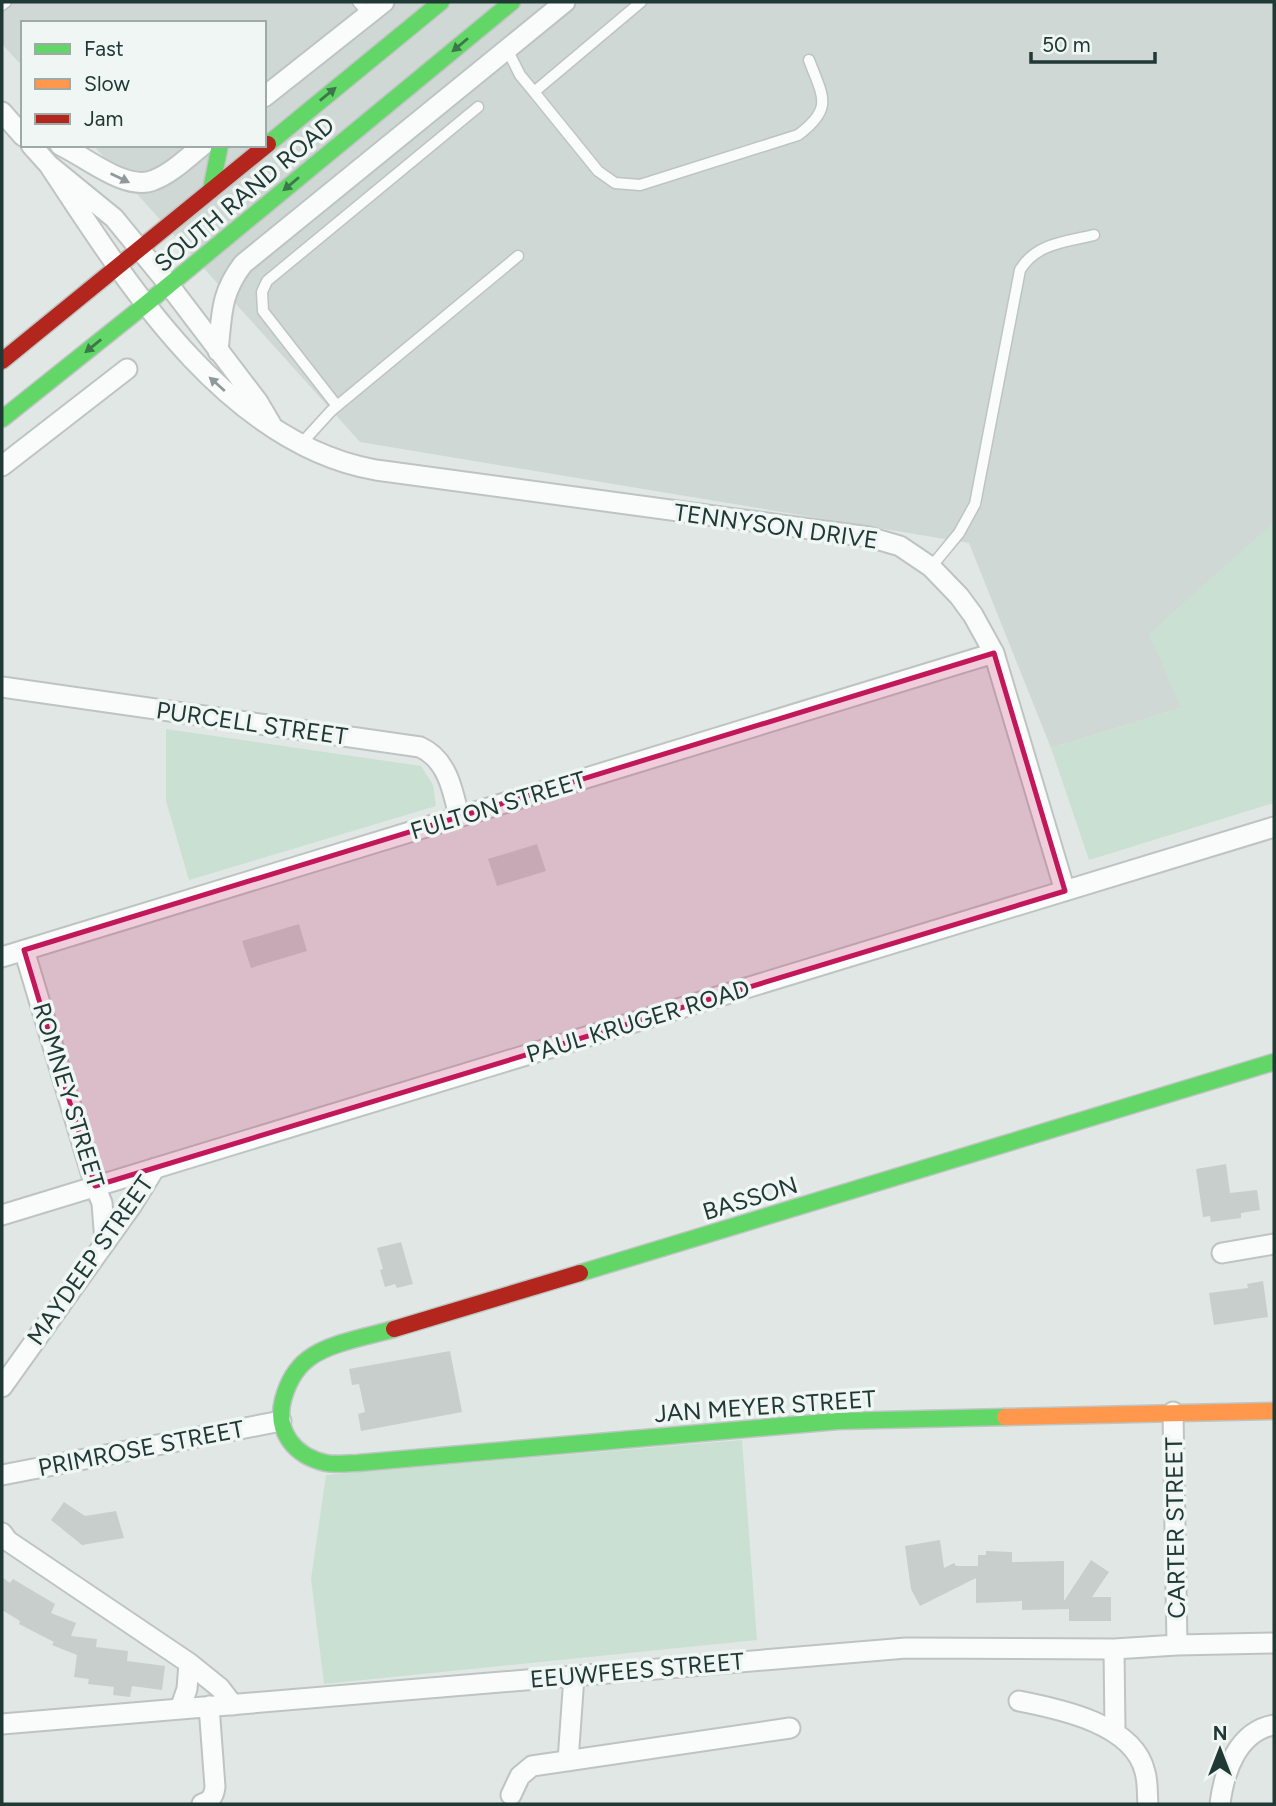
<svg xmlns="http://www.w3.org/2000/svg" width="1276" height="1806" font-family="Figtree,sans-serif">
<rect width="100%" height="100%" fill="#e1e7e5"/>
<path fill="#cfd8d5" d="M 2,2 L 1274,2 L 1274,523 L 1181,708 L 1051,748 L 969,543 L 360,442 L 93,145 L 264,145 L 264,23 L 23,23 L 23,67 L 2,44 Z"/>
<path fill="#cae0d3" d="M 1274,522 L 1274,803 L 1089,860 L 1051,748 L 1181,708 L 1149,634 Z
M 166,729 L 421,766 L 433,785 L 436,806 L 189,880 L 166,801 Z
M 742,1440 L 757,1640 L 324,1684 L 311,1579 L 326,1475 Z"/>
<path fill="#c8cecc" d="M 537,844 L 546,871 L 497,886 L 488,859 Z
M 299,924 L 307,951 L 251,968 L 242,941 Z
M 1226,1164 L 1230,1193 L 1257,1190 L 1260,1210 L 1241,1213 L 1241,1218 L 1211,1222 L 1210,1216 L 1203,1217 L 1196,1169 Z
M 401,1242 L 413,1284 L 397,1288 L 395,1284 L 385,1287 L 380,1270 L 383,1269 L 377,1248 Z
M 1263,1281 L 1268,1317 L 1214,1325 L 1209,1293 L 1248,1288 L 1247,1284 Z
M 450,1351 L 462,1412 L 361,1431 L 358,1414 L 365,1412 L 359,1384 L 352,1385 L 349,1369 Z
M 64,1502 L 85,1516 L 116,1511 L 124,1538 L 82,1545 L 51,1520 Z
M 940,1540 L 944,1568 L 954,1563 L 956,1566 L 978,1566 L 978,1555 L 986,1555 L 986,1551 L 1012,1552 L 1012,1562 L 1064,1561 L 1064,1601 L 1091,1560 L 1109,1572 L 1092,1597 L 1111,1597 L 1111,1621 L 1069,1621 L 1069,1609 L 1022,1610 L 1022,1601 L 976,1603 L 976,1578 L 920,1606 L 911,1589 L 905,1546 Z
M 2,1577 L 10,1583 L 13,1579 L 55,1604 L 51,1613 L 76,1623 L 71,1636 L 97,1639 L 96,1647 L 128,1651 L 127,1661 L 165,1666 L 162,1690 L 132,1686 L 130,1697 L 113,1695 L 114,1687 L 88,1684 L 89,1679 L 74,1677 L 77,1655 L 52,1645 L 54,1642 L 19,1624 L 20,1621 L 2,1610 Z"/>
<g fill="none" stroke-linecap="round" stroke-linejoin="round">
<g stroke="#bec4c2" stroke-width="13">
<path id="lane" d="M 358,2 L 369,14
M 2,5 L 6,2
M 507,49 L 520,75 L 534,92 L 641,2
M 534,92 L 598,171 L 615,183 L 640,185 L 798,135 C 834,108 823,97 809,60
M 337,406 L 263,311 L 262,292 L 267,281 L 478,107
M 300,445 L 331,411 L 518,256
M 931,567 L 959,533 L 975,504 L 1020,270 C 1036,243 1066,242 1094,235"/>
</g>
<g stroke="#bec4c2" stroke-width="23">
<path id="street" d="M 264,97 L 384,2
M 2,112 L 23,136
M 31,145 L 49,165 L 114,218 L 169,285 L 258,402 L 271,424
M 60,145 C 86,157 126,192 154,180 C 172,173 188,157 203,145
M 49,165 C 126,282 227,444 376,470 L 869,537 L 900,546 L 931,567 L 959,596 L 973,615 L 994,653 L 1065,891
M 218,351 C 222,315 220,294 243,264 L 565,2
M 2,466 L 127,369
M 2,687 L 420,747 C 447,759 453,790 459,817
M 24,950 L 95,1186 L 102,1203 L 105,1242
M 2,957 L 994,653
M 2,1215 L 1274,827
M 1222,1253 L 1274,1244
M 2,1387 L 132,1205 L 155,1168
M 1173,1412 L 1177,1645
M 2,1475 L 281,1421
M 2,1533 L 8,1541 L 189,1663 L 220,1688 L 233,1705
M 1114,1649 L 1115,1731
M 1019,1701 C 1060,1709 1134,1724 1145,1772 C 1148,1782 1147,1794 1148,1804
M 180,1709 L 187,1689 L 189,1663
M 2,1724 L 906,1648 L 1114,1649 L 1177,1645 L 1274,1643
M 568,1761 L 574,1676
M 511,1795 L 520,1776 L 532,1766 L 790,1728
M 202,1804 C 211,1801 214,1796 215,1787 L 209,1706
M 1220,1804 C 1224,1771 1238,1731 1274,1725"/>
</g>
<g stroke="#bec5c3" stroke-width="19">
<path id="fast" d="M 268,144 L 441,2
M 211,190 L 220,145
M 2,419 L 146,304 L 512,2
M 580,1273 L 1274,1062
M 394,1329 C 369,1336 328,1343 308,1359 C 295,1369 287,1385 283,1400 C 275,1431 294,1456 326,1463 C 336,1465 347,1463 358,1463 L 838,1421 L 1005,1417"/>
</g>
<g stroke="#bec5c3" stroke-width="19">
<path id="slow" d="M 1005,1417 L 1274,1411"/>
</g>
<g stroke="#bec5c3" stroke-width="19">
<path id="jam" d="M 2,361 L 268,144
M 394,1329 L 580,1273"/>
</g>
<use href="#lane" stroke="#fafbfb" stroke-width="10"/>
<use href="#street" stroke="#fafbfb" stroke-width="19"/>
<use href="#fast" stroke="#63d668" stroke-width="16"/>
<use href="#slow" stroke="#ff974d" stroke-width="16"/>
<use href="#jam" stroke="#b3261e" stroke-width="16"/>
</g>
<defs><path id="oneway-solid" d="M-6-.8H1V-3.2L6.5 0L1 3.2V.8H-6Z" transform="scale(1.75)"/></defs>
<g fill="#3b7849">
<use href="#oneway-solid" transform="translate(460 45) rotate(140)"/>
<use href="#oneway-solid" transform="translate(328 94) rotate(-39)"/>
<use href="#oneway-solid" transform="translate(291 184) rotate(140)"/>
<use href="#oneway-solid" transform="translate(93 346) rotate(141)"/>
</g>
<g fill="#8e9a98">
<use href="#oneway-solid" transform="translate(120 178) rotate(26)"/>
<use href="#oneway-solid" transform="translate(217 384) rotate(-138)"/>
</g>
<path fill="#c2185b" fill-opacity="0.2" stroke="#c2185b" stroke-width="5" stroke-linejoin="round" d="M 994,653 L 1065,891 L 95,1186 L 24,950 Z"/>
<g text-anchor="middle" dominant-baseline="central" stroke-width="7" stroke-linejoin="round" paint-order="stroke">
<g font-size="24" fill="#213934" stroke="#eff6f3">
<text transform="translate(244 194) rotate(-40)">SOUTH RAND ROAD</text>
<text transform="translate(776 526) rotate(8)">TENNYSON DRIVE</text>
<text transform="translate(252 723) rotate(8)">PURCELL STREET</text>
<text transform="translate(498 805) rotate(-17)">FULTON STREET</text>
<text transform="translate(638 1021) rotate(-17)">PAUL KRUGER ROAD</text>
<text transform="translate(69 1095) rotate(73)">ROMNEY STREET</text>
<text transform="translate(750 1198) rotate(-17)">BASSON</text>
<text transform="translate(90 1260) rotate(-55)">MAYDEEP STREET</text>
<text transform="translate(765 1406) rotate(-4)">JAN MEYER STREET</text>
<text transform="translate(141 1448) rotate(-11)">PRIMROSE STREET</text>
<text transform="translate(1175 1528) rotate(-91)">CARTER STREET</text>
<text transform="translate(637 1670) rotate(-5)">EEUWFEES STREET</text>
</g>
</g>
<rect width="1276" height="1806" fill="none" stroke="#213934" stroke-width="7"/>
<rect x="21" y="21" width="245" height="126" fill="#eff6f3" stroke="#9daaa7" stroke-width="2"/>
<rect x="35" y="44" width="35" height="10" fill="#63d668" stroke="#9daaa7" stroke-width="2"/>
<text x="84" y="56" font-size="21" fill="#213934">Fast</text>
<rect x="35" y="79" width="35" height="10" fill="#ff974d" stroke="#9daaa7" stroke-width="2"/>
<text x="84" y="91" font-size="21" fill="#213934">Slow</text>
<rect x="35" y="114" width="35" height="10" fill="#b3261e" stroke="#9daaa7" stroke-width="2"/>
<text x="84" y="126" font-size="21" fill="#213934">Jam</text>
<g transform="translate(1220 1750)" stroke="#eff6f3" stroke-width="5" paint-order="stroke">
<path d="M0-5L12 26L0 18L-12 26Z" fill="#213934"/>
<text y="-10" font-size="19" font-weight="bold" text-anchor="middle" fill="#213934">N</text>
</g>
<path d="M1031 52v10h124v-10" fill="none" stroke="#213934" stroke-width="3.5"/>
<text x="1042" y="52" font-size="21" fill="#213934" stroke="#eff6f3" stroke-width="5" paint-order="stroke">50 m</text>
</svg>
